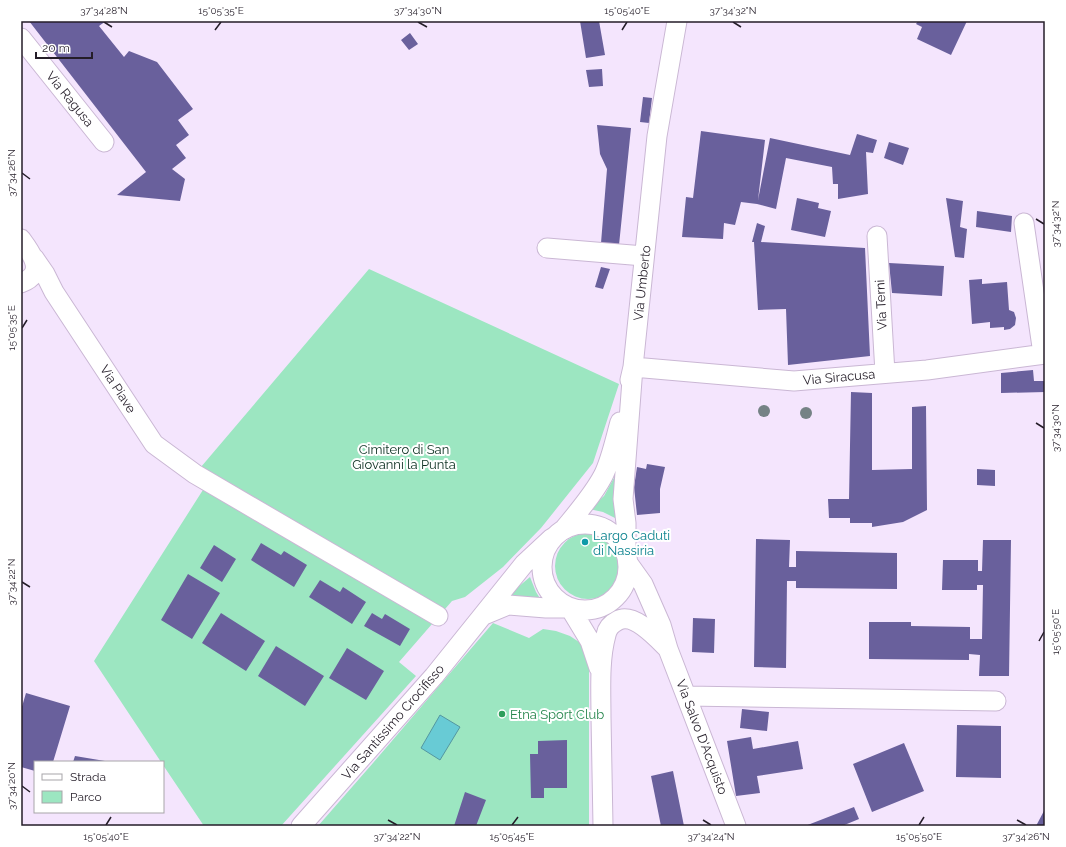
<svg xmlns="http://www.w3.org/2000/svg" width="1066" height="847" font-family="Raleway,sans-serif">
<rect width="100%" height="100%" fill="#f4e5fd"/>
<path fill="#9ce6c1" d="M 369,269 L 619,384 L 593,463 L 541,528 L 503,567 L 465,597 L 452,601 L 399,662 L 416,676 L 281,826 L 204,826 L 163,765 L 163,762 L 161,762 L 94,661 L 208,482 L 195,474 Z
M 615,476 L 615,518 L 603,512 L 589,509 L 604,496 Z
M555 566a33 33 0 1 1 66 0a33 33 0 1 1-66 0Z
M 530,577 L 536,592 L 541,600 L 505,598 Z
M 493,623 L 529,638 L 543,629 L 556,631 L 570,636 L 582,644 L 589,665 L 589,826 L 318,826 L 373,763 Z"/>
<path fill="#68cbd5" stroke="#5497a1" d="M 440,715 L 460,727 L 440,760 L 421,748 Z"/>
<path fill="#69609c" d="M 29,21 L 106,21 L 99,26 L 124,57 L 129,51 L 157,62 L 193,109 L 178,120 L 189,135 L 176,145 L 186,158 L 172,169 L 185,179 L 180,201 L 117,195 L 146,172 Z
M 580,21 L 599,21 L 605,55 L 586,58 Z
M 918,21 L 967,21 L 951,55 L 917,39 L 922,27 L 916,24 Z
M 410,33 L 418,44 L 409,50 L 401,40 Z
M 602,69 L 603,86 L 589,87 L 586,70 Z
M 643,97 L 652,98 L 649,123 L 640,122 Z
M 597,125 L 631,128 L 619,245 L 601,243 L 607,169 L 600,154 Z
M 701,131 L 765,140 L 758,200 L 770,138 L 850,155 L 857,134 L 877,140 L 873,153 L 866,152 L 868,194 L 838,199 L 838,184 L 833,184 L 832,167 L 786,158 L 776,209 L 757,204 L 741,202 L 735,225 L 724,223 L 723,239 L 682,237 L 686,197 L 693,198 Z
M 889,142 L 909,148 L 903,165 L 884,158 Z
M 797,198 L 819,203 L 818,208 L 831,211 L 825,237 L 791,230 Z
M 946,198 L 963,201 L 960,227 L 967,229 L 964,258 L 955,257 Z
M 977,211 L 1012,216 L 1011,232 L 976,227 Z
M 757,223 L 765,226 L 761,242 L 865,248 L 870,356 L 788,365 L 786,309 L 758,310 L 754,242 L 752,242 Z
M 889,263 L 944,266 L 942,296 L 892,293 Z
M 601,267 L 610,269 L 603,289 L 595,287 Z
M 982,279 L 982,284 L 1007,282 L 1009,310 L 1014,312 L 1016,318 L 1015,325 L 1010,329 L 1004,330 L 1004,327 L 990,328 L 990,322 L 972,324 L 969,280 Z
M 1033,370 L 1034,381 L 1045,381 L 1045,392 L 1001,393 L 1001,373 Z
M 851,392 L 872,393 L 872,470 L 912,469 L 912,407 L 926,406 L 927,510 L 903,522 L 872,527 L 872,523 L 850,523 L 850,518 L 829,518 L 828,499 L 849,499 Z
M 647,464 L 665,467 L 660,489 L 660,513 L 637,515 L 634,487 L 637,467 L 646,469 Z
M 977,469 L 995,470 L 995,486 L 977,485 Z
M 756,539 L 790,540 L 789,567 L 796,567 L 796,551 L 897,553 L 897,589 L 796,588 L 796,581 L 787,581 L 786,668 L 754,667 Z
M 983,540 L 1011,540 L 1009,676 L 979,676 L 980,655 L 969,654 L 969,660 L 869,659 L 869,622 L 911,622 L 911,626 L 970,627 L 970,639 L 982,639 L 983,585 L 977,585 L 977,590 L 942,590 L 943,560 L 978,560 L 978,571 L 982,571 Z
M 261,543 L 281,555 L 284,551 L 307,565 L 294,587 L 251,560 Z
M 214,545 L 236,559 L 222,582 L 200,568 Z
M 188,574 L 220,593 L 192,639 L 161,620 Z
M 320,580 L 340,592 L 343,587 L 366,602 L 352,624 L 309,597 Z
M 221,613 L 265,641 L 246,671 L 202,643 Z
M 372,613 L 382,619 L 385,614 L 410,629 L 400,646 L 364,626 Z
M 693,618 L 715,619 L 714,653 L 692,652 Z
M 276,646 L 324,676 L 305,706 L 258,676 Z
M 347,648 L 384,671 L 366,700 L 329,678 Z
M 26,693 L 70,706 L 53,762 L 35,762 L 35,771 L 21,767 L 21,710 Z
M 742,709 L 769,712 L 767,731 L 740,728 Z
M 957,725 L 1001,726 L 1001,778 L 956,777 Z
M 751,737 L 753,749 L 798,741 L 803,769 L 757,776 L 760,793 L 736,796 L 727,741 Z
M 567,740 L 567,788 L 544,788 L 544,798 L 531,798 L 530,754 L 538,754 L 538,741 Z
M 904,743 L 924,791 L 872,812 L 853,764 Z
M 75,756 L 105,761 L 104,762 L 73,762 Z
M 673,771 L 684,826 L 661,826 L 651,776 Z
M 465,792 L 486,800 L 476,826 L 454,826 Z
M 854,807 L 859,819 L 842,826 L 805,826 Z
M 1045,809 L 1045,826 L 1036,826 Z"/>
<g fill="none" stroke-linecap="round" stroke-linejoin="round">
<g stroke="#cab7d4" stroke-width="21">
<path id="minor" d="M 21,38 L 104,142
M 1024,223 L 1043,354
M 877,236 L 885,373
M 21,239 C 32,254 47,273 21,283
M 547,248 L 644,256
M 34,258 L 45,274 L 54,292 L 154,444 L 195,474 L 438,616
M 630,380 L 633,367 L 657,136 L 677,21
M542 567a43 43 0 1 1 86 0a43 43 0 1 1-86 0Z
M 564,529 C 578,512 593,495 603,476 C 611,460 615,440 620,422
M 626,552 L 626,523 L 623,499 L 633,367 L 794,381 L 927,370 L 1045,354
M 628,563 L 643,584 L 661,625 L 668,649 L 736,826
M 484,615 L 508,605 L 546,608 L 570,608 L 590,641 L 599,668
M 687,696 L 996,701
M 301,826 L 434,676 L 524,564 L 552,538
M 603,826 C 602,790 602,753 601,717 C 601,691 599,660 606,635 C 607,629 611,624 617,621 C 633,611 657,638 667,648"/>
</g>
<use href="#minor" stroke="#fff" stroke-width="19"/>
</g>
<g fill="#758285">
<circle cx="764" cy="411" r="6"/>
<circle cx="806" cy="413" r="6"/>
</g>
<path fill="none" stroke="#241d28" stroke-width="1.5" d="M 104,22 L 112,27M 418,22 L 427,27M 733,22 L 741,27M 215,30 L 221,22M 622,30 L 627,22M 22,173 L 30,179M 1036,219 L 1044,224M 22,328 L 27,320M 1036,423 L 1044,428M 22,582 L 30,587M 1039,641 L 1044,632M 22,786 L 30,792M 388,820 L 397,825M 703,820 L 711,825M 1017,820 L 1026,825M 106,825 L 111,817M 512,825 L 518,817M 919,825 L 924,817"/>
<circle fill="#0f9aa8" stroke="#fff" stroke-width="1.5" cx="585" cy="542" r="4"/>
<circle fill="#2e9e5b" stroke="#fff" stroke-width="1.5" cx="502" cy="714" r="4"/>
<g text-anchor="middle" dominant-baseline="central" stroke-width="4" stroke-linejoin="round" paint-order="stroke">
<g font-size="13" fill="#241d28" stroke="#fff">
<text transform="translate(70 99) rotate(51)">Via Ragusa</text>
<text transform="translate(642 283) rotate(-84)">Via Umberto</text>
<text transform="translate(881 305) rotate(-93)">Via Terni</text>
<text transform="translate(839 377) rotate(-5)">Via Siracusa</text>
<text transform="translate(118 389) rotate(57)">Via Piave</text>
<text transform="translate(393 722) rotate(-49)">Via Santissimo Crocifisso</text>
<text transform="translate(702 737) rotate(69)">Via Salvo D'Acquisto</text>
</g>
<g font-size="13" fill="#0d3122" stroke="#fff">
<text x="404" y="449">Cimitero di San<tspan x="404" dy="15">Giovanni la Punta</tspan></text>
</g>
<g font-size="13" fill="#0d838f" stroke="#fff" text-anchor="start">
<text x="593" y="535">Largo Caduti<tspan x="593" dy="15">di Nassiria</tspan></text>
</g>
<g font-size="13" fill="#27864d" stroke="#fff" text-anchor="start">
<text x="510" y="714">Etna Sport Club</text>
</g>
</g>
<rect width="1066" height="847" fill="none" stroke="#ffffff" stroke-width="44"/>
<rect x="34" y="761" width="130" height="52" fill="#ffffff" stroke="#a7a5a9"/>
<rect x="42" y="774" width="20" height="6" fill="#ffffff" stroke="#a7a5a9"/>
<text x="70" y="781" font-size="12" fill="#241d28">Strada</text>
<rect x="42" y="791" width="20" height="12" fill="#9ce6c1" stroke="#a7a5a9"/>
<text x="70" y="801" font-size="12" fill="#241d28">Parco</text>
<path d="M36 52v6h56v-6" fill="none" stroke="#241d28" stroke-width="2"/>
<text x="42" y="52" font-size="12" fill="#241d28" stroke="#ffffff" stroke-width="3" paint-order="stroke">20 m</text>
<rect x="22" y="22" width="1022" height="803" fill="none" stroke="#241d28" stroke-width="1.5"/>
<g font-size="10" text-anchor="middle" fill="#241d28">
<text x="104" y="14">37°34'28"N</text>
<text x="221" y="14">15°05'35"E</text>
<text x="418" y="14">37°34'30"N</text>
<text x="627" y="14">15°05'40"E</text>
<text x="733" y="14">37°34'32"N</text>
<text transform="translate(11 173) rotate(-90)" y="4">37°34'26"N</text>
<text transform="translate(1055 224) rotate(-90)" y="4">37°34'32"N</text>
<text transform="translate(11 328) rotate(-90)" y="4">15°05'35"E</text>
<text transform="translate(1055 428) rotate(-90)" y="4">37°34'30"N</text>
<text transform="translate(11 582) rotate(-90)" y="4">37°34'22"N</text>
<text transform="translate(1055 632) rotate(-90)" y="4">15°05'50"E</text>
<text transform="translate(11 786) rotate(-90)" y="4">37°34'20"N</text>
<text x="106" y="840">15°05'40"E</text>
<text x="397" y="840">37°34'22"N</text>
<text x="512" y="840">15°05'45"E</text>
<text x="711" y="840">37°34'24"N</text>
<text x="919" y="840">15°05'50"E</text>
<text x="1026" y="840">37°34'26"N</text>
</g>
</svg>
